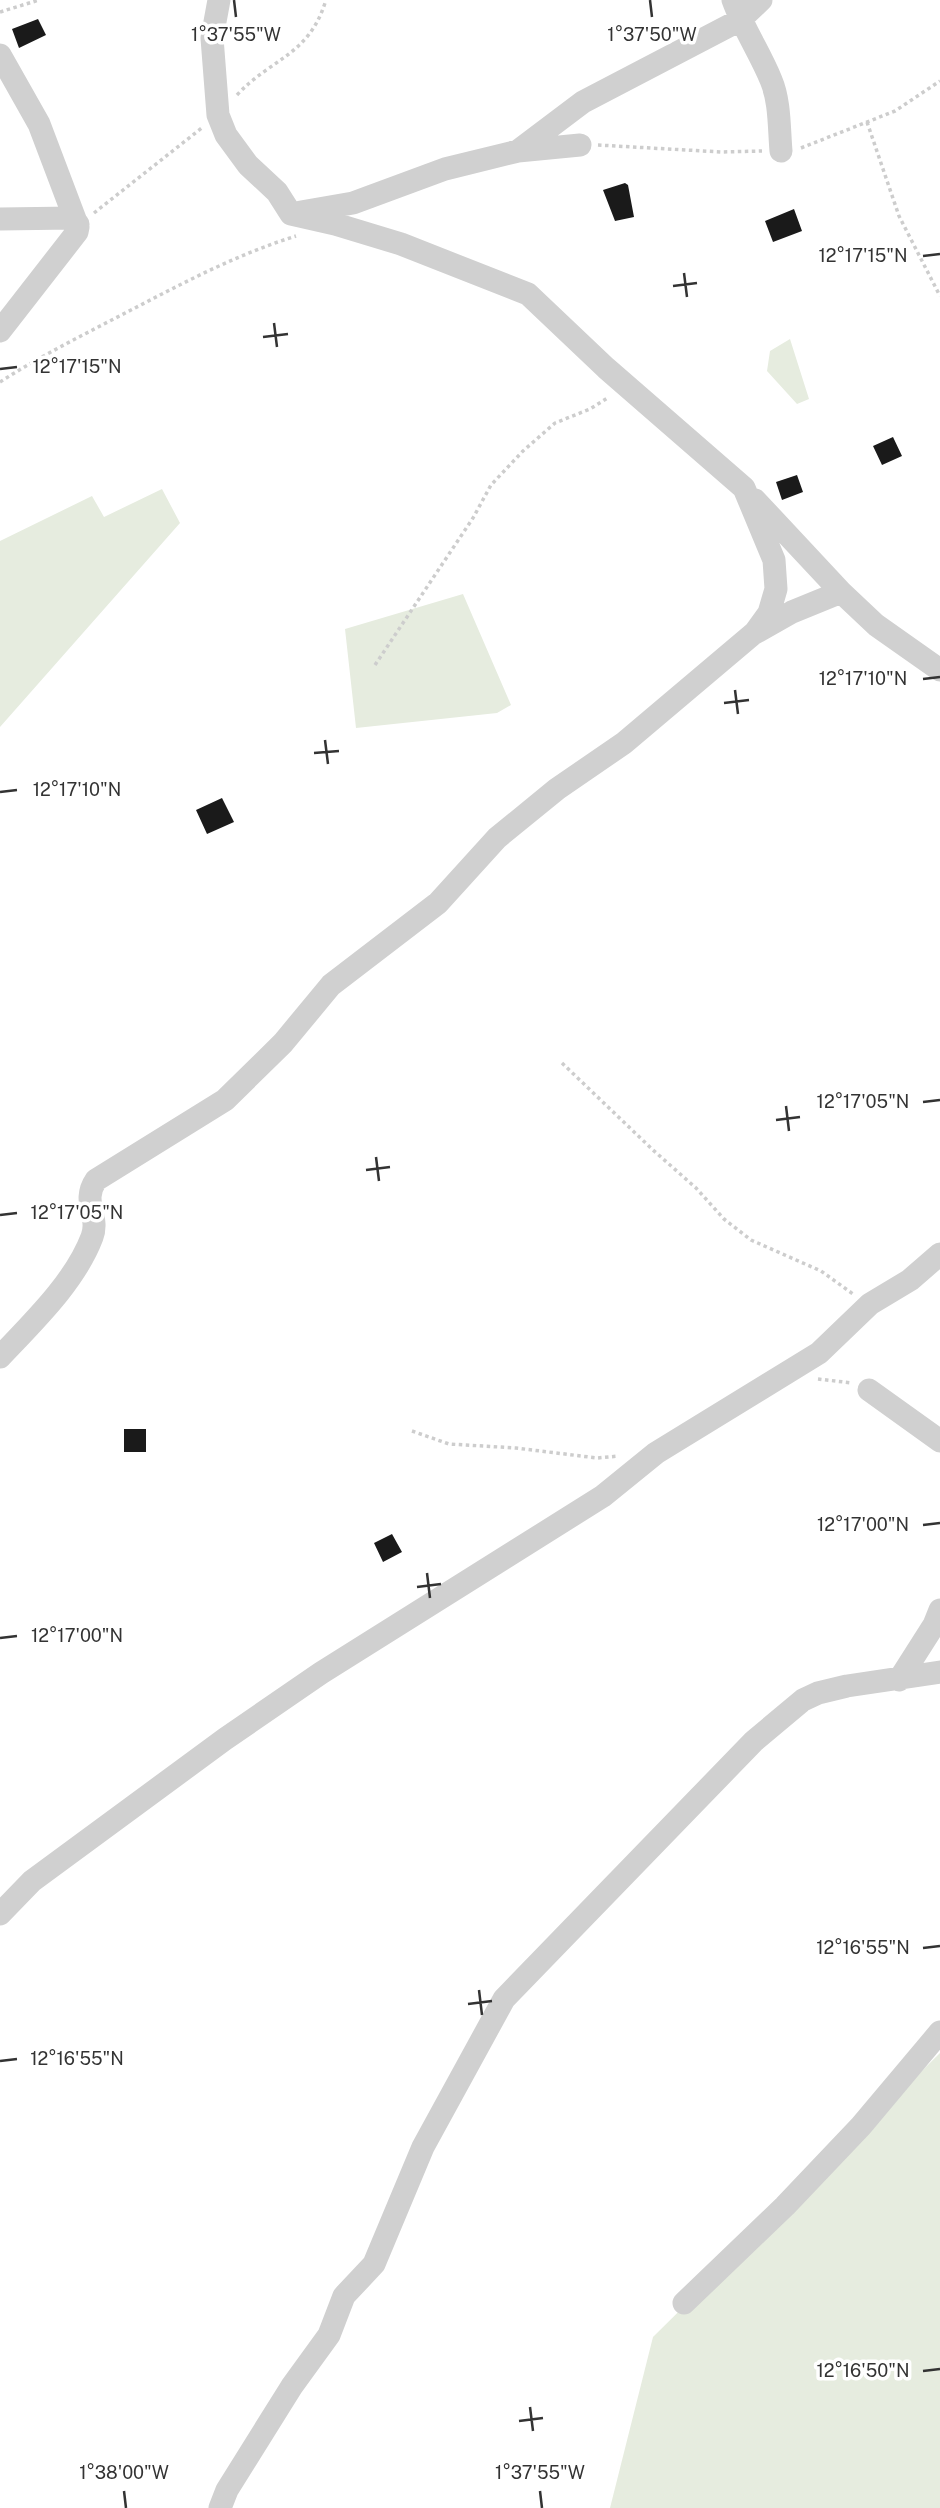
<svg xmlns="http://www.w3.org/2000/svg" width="940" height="2508" font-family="'Public Sans',sans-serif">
<rect width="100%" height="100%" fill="#fff"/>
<path fill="#e6ecdf" d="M 790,339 L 809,399 L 797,404 L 767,371 L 770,351 Z
M 162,489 L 180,523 L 0,727 L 0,541 L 92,496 L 104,517 Z
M 463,594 L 511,705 L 497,713 L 356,728 L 345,629 Z
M 940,2053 L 940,2508 L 610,2508 L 653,2337 Z"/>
<path fill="#1a1a1a" d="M 38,19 L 46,35 L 19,48 L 12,29 Z
M 625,183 L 628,185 L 634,217 L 615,221 L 603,190 Z
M 794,209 L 802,231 L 773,242 L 765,221 Z
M 893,437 L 902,456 L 882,465 L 873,446 Z
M 797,475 L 803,492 L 782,500 L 776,482 Z
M 222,798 L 234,822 L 207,834 L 196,810 Z
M 124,1429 L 146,1429 L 146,1452 L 124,1452 Z
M 392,1534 L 402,1552 L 383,1562 L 374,1543 Z"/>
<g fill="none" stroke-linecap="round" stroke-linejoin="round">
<path stroke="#cdcdcd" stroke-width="3.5" stroke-dasharray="3.5 3.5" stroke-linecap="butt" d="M 0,12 L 39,0
M 237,95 C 270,59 308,56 325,3
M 867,122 L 899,216 L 940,296
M 598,145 L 721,152 L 762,151
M 801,148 L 895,111 L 940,81
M 94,213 L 203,127
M 0,382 C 42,355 87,333 131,310 C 185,282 238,254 296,236
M 375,665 L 473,518 L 491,485 L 523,451 L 555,423 L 590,409 L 609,397
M 562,1063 L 653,1150 L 696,1188 L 724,1219 L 751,1240 L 821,1271 L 853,1294
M 818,1379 L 852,1383
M 412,1431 L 449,1444 L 516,1448 L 597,1458 L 619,1456"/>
<path stroke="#d0d0d0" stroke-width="23" d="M 219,0 L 212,38 L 218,115 L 226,135 L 248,165 L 277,192 L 291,214 L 335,224 L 401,244 L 528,294 L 606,368 L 744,488 L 774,560 L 776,589 L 769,613 L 756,631
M 733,0 C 743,28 760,53 771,80 C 780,101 779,128 781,151
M 0,55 L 39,124 L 78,227 L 77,232 L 0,331
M 518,151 L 583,102 L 740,20 L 761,0
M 301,212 L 353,203 L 445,169 L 518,151 L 580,145
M 0,219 L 73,218 L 78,224
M 755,500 L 841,592 L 876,625 L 940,670
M 0,1357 C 33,1322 75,1282 92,1237 C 100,1216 81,1202 96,1180 L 225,1100 L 283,1043 L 331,985 L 438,903 L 497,838 L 557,789 L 624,743 L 753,634 L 792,612 L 841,592
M 869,1390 L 940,1441
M 899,1680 L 934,1625 L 940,1610
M 0,1914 L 32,1881 L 225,1739 L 321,1673 L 603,1496 L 656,1453 L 819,1353 L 870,1304 L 910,1280 L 940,1254
M 684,2303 L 785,2206 L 861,2126 L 940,2032
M 220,2508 L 227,2490 L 292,2386 L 329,2335 L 344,2296 L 374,2264 L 423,2147 L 504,1999 L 754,1741 L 803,1700 L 818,1693 L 847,1686 L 940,1672"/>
</g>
<path fill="none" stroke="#333" stroke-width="2.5" d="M 234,0 L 236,17M 650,0 L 652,17M 923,256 L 940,254M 684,273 L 687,297M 673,286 L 697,283M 274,323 L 277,347M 263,337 L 288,334M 0,369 L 17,367M 923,679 L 940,677M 735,690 L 738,714M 724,703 L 749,700M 325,740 L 328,764M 314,753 L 339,751M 0,792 L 17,790M 923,1102 L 940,1100M 786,1106 L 789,1131M 776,1120 L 800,1117M 376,1157 L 379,1181M 366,1170 L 390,1167M 0,1215 L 17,1213M 923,1525 L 940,1523M 427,1573 L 430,1598M 417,1587 L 441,1584M 0,1638 L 17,1636M 923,1948 L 940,1946M 479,1990 L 482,2015M 468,2004 L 492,2001M 0,2061 L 17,2059M 923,2371 L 940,2369M 530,2407 L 533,2431M 519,2421 L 543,2418M 124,2491 L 126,2508M 540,2491 L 542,2508"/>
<g font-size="18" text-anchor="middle" fill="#333" stroke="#fff" stroke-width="7" stroke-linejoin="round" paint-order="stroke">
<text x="236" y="41">1°37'55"W</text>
<text x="652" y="41">1°37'50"W</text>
<text x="863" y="262">12°17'15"N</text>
<text x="77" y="373">12°17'15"N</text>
<text x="863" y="685">12°17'10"N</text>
<text x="77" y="796">12°17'10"N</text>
<text x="863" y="1108">12°17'05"N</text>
<text x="77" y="1219">12°17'05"N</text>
<text x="863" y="1531">12°17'00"N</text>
<text x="77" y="1642">12°17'00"N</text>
<text x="863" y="1954">12°16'55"N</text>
<text x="77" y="2065">12°16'55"N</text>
<text x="863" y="2377">12°16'50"N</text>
<text x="124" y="2479">1°38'00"W</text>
<text x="540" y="2479">1°37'55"W</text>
</g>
</svg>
